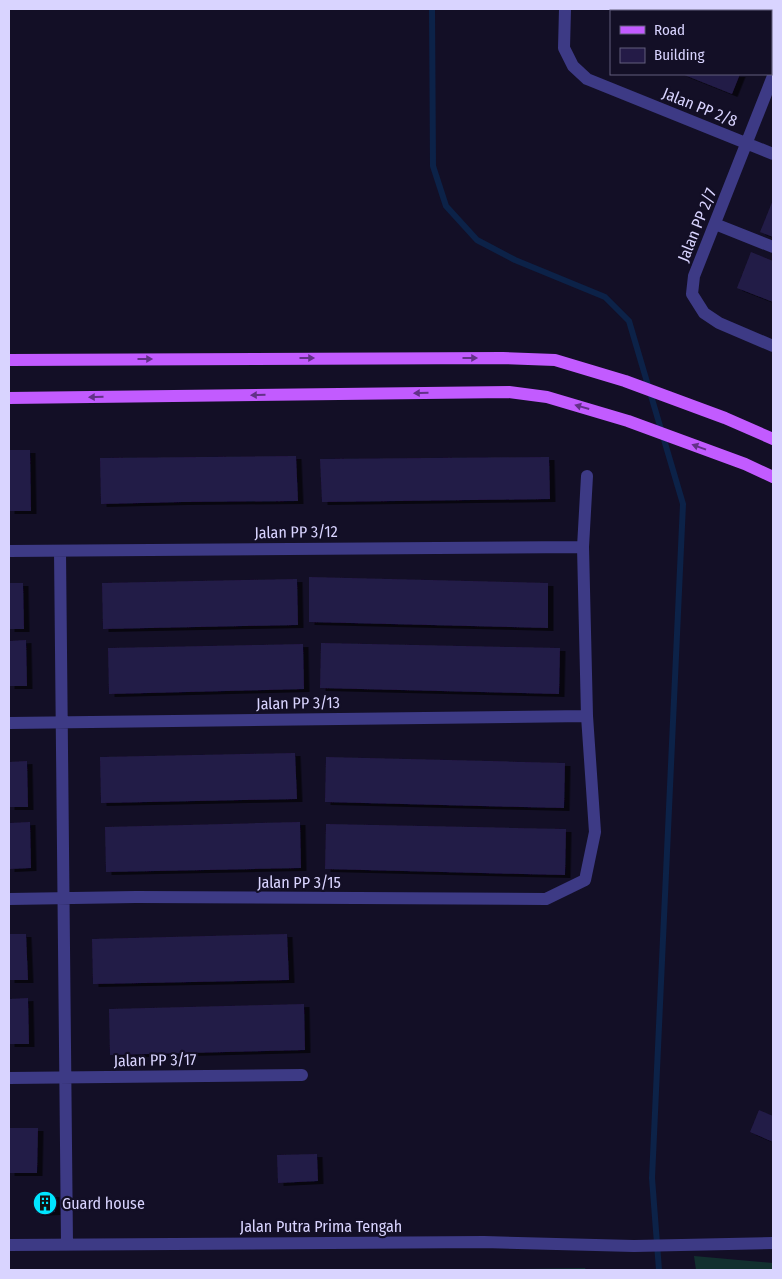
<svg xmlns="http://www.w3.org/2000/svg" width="782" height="1279" font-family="'Fira Sans Condensed',sans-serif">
<defs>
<pattern id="forest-crowns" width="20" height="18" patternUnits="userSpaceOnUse" patternTransform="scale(1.25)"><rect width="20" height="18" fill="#12302f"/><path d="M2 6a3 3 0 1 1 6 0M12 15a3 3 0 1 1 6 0" fill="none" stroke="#344d4e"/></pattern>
<filter id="shadow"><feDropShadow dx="5.5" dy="3" stdDeviation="0" flood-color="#0009"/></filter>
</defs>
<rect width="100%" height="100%" fill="#130f26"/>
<path fill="#12302f" d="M 694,1256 L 773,1263 L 773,1270 L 696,1270 Z"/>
<path fill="url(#forest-crowns)" d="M 585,1268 L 586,1270 L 456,1270 Z"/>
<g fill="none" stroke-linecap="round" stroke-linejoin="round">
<path stroke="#0c2248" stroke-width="6" d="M 432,9 L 433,166 L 446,206 L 477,240 L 515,260 L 605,297 L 629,321 L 683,504 L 652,1178 L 659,1270"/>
</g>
<path fill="#241b47" filter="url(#shadow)" d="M 683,9 L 765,9 L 764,11 L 689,11 Z
M 682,74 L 740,74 L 732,94 Z
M 773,200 L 773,237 L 760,232 Z
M 751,252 L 773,261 L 773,302 L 737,288 Z
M 9,450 L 30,450 L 31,511 L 9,511 Z
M 296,456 L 298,501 L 183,502 L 101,504 L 100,458 Z
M 549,457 L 550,499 L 322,502 L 320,459 Z
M 309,577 L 548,583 L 548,628 L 309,622 Z
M 297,579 L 298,625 L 103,629 L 102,583 Z
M 9,583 L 23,583 L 24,629 L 9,629 Z
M 26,640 L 27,686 L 9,686 L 9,641 Z
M 321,643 L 560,648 L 559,694 L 320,688 Z
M 303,644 L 304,689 L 109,694 L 108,648 Z
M 295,753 L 297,799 L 101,803 L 100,757 Z
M 326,757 L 565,763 L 564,808 L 325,802 Z
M 27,761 L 28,807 L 9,807 L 9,762 Z
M 30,822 L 31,868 L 9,869 L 9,823 Z
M 300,822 L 301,868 L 106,872 L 105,827 Z
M 326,824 L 566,829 L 565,875 L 325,869 Z
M 9,934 L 26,934 L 28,980 L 9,980 Z
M 287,934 L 289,980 L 93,984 L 92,939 Z
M 28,998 L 29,1044 L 9,1044 L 9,999 Z
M 304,1004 L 305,1050 L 110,1055 L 109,1009 Z
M 759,1110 L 773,1116 L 773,1142 L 750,1132 Z
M 9,1128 L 38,1128 L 37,1173 L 9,1173 Z
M 317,1154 L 318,1181 L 278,1183 L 277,1155 Z
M 36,1193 L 54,1194 L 55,1212 L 36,1213 Z"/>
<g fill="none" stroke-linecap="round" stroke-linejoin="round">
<path stroke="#3d3a85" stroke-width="12" d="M 565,9 L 564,48 L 573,66 L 587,79 L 773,154
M 653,9 L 659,11
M 771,53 L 773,54
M 773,76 L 694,276 L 692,294 L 704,313 L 719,323 L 773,346
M 715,224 L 773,247
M 9,551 L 583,547
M 60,551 L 67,1244
M 9,723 L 587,716
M 9,899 L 136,897 L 546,899 L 585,880 L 595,832 L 587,716 L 583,547 L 587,476
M 9,1078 L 302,1075
M 9,1245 L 484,1242 L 634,1246 L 773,1243"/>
<path stroke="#c25bff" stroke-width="12" d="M 9,360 L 503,358 L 555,360 L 625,381 L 725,418 L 773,439
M 9,398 L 509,392 L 547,397 L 628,421 L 745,464 L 773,477"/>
</g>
<defs><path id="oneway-solid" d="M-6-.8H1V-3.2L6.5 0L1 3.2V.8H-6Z" transform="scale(1.25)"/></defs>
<g fill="#623188">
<use href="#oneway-solid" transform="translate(307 358)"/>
<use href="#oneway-solid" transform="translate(470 358)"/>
<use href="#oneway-solid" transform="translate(145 359)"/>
<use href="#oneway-solid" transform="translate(421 393) rotate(179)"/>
<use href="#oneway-solid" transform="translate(258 395) rotate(179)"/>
<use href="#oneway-solid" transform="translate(96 397) rotate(179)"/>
<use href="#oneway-solid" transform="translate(582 407) rotate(-164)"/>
<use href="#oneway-solid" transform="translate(699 447) rotate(-160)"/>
</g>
<defs>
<g id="building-disc" transform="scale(1.25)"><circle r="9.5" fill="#00e5ff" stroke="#130f26"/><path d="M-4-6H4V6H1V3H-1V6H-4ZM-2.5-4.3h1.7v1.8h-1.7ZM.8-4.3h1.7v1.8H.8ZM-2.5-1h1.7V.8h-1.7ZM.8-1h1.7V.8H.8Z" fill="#111"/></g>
</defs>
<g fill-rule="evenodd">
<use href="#building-disc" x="45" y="1203"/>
</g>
<g text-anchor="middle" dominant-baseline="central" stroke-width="4.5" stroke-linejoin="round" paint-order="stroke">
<g font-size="16" fill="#d9d4ff" stroke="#130f26">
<text transform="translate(700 107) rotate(22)">Jalan PP 2/8</text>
<text transform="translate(697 225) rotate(-68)">Jalan PP 2/7</text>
<text transform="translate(296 532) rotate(-1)">Jalan PP 3/12</text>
<text transform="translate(298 703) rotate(-1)">Jalan PP 3/13</text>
<text x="299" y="882">Jalan PP 3/15</text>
<text transform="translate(155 1060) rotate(-1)">Jalan PP 3/17</text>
<text x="321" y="1226">Jalan Putra Prima Tengah</text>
</g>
<g font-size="16" fill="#d9d4ff" stroke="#130f26" text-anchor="start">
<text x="62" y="1203">Guard house</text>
</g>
</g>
<rect width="782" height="1279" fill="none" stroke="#d9d4ff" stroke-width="20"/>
<rect x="610" y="10" width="162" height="65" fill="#130f26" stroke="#625e7d"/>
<rect x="620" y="26" width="25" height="8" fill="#c25bff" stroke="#625e7d"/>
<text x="654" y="35" font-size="15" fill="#d9d4ff">Road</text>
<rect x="620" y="48" width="25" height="15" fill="#241b47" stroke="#625e7d"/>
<text x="654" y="60" font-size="15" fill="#d9d4ff">Building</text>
</svg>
